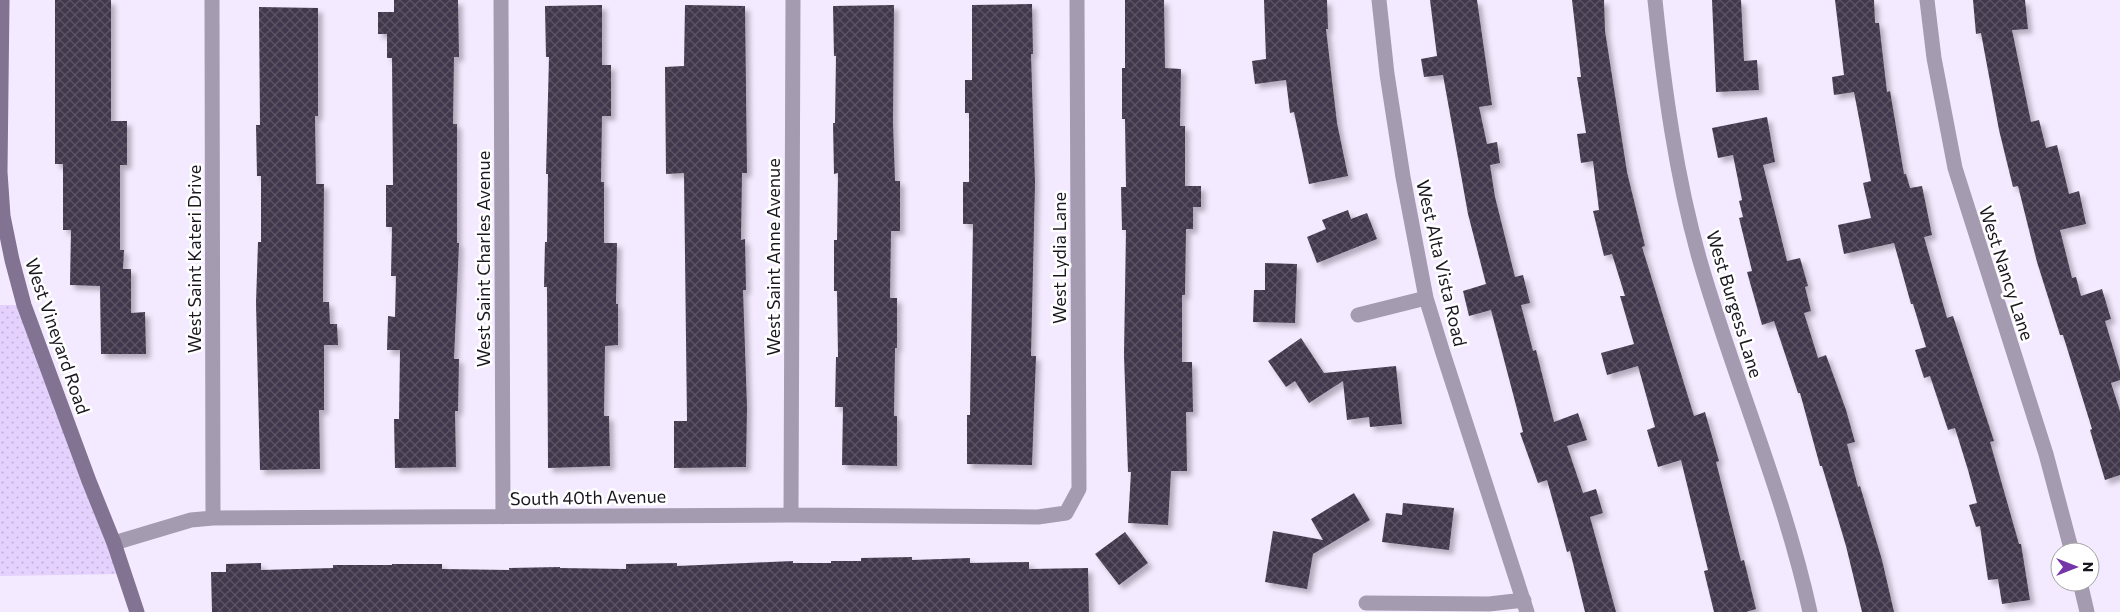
<svg xmlns="http://www.w3.org/2000/svg" width="2120" height="612" font-family="Commissioner,sans-serif">
<defs>
<pattern id="park-dots" width="8" height="8" patternUnits="userSpaceOnUse" patternTransform="scale(1.25)"><rect width="8" height="8" fill="#e5d1fd"/><path d="M2 2h.1M6 6h.1" fill="none" stroke="#c4b3d8" stroke-width="1.8" stroke-linecap="round"/></pattern>
<pattern id="building-cross-hatch" width="8" height="8" patternUnits="userSpaceOnUse" patternTransform="scale(1.25)"><rect width="8" height="8" fill="#43394d"/><path d="M0 0l8 8M0 8l8-8" fill="none" stroke="#5b5363"/></pattern>
<filter id="shadow"><feDropShadow dx="4.5" dy="4.5" stdDeviation="2.5" flood-color="#0004"/></filter>
</defs>
<rect width="100%" height="100%" fill="#f4eaff"/>
<path fill="url(#park-dots)" d="M 0,305 L 24,305 L 124,574 L 0,576 Z"/>
<path fill="url(#building-cross-hatch)" filter="url(#shadow)" d="M 55,0 L 111,0 L 111,121 L 127,121 L 127,165 L 120,165 L 120,250 L 124,250 L 123,269 L 131,269 L 131,313 L 145,312 L 146,354 L 101,354 L 100,286 L 70,285 L 71,230 L 63,230 L 63,164 L 55,164 Z
M 394,0 L 458,0 L 459,57 L 454,57 L 453,124 L 457,124 L 457,243 L 459,243 L 454,359 L 459,359 L 458,411 L 455,411 L 456,467 L 395,468 L 394,419 L 399,419 L 400,350 L 387,350 L 388,316 L 395,317 L 396,276 L 391,276 L 392,227 L 386,227 L 386,185 L 393,185 L 392,58 L 387,58 L 387,34 L 378,34 L 378,12 L 394,12 Z
M 1125,0 L 1164,0 L 1165,68 L 1181,69 L 1180,126 L 1185,126 L 1185,186 L 1201,186 L 1201,207 L 1193,207 L 1193,229 L 1186,229 L 1185,295 L 1182,295 L 1182,362 L 1192,362 L 1193,412 L 1186,412 L 1187,471 L 1171,471 L 1168,525 L 1128,523 L 1131,472 L 1128,472 L 1124,355 L 1126,230 L 1122,230 L 1121,187 L 1126,187 L 1125,119 L 1122,119 L 1122,68 L 1125,68 Z
M 1264,0 L 1327,0 L 1328,29 L 1326,29 L 1337,123 L 1348,176 L 1309,184 L 1294,112 L 1290,113 L 1286,80 L 1255,84 L 1252,61 L 1266,59 Z
M 1430,0 L 1477,0 L 1492,105 L 1479,107 L 1487,144 L 1497,142 L 1500,163 L 1490,165 L 1495,197 L 1515,277 L 1523,275 L 1530,303 L 1521,305 L 1533,351 L 1536,350 L 1554,422 L 1578,413 L 1587,440 L 1567,446 L 1583,493 L 1596,489 L 1603,513 L 1590,517 L 1616,612 L 1585,612 L 1570,551 L 1567,552 L 1547,480 L 1538,483 L 1520,433 L 1523,432 L 1491,310 L 1469,316 L 1463,291 L 1486,284 L 1468,214 L 1443,75 L 1424,77 L 1421,59 L 1437,56 Z
M 1572,0 L 1604,0 L 1605,31 L 1627,172 L 1645,246 L 1642,247 L 1694,416 L 1705,412 L 1719,461 L 1716,462 L 1741,561 L 1744,560 L 1756,609 L 1746,612 L 1714,612 L 1704,571 L 1708,570 L 1681,460 L 1658,467 L 1647,430 L 1655,427 L 1638,366 L 1607,375 L 1601,353 L 1634,344 L 1620,296 L 1625,296 L 1612,254 L 1604,256 L 1593,211 L 1599,210 L 1593,161 L 1581,163 L 1577,134 L 1586,133 L 1577,77 L 1581,77 Z
M 1712,0 L 1741,0 L 1744,61 L 1757,60 L 1759,90 L 1716,92 Z
M 1835,0 L 1874,0 L 1875,23 L 1879,23 L 1887,92 L 1890,91 L 1904,174 L 1906,174 L 1910,188 L 1922,186 L 1932,235 L 1924,237 L 1947,318 L 1953,316 L 1994,441 L 1990,442 L 2019,544 L 2021,544 L 2030,600 L 2002,604 L 1998,579 L 1988,580 L 1980,526 L 1976,527 L 1969,505 L 1977,503 L 1968,470 L 1955,428 L 1948,430 L 1930,376 L 1924,378 L 1915,350 L 1926,347 L 1913,304 L 1911,304 L 1894,243 L 1844,254 L 1838,225 L 1871,218 L 1863,183 L 1871,181 L 1854,92 L 1834,95 L 1832,77 L 1844,75 Z
M 1973,0 L 2025,0 L 2028,29 L 2012,30 L 2031,122 L 2039,120 L 2046,148 L 2057,145 L 2069,194 L 2079,191 L 2086,224 L 2060,230 L 2072,278 L 2076,277 L 2081,296 L 2102,289 L 2111,319 L 2105,321 L 2120,371 L 2120,380 L 2111,383 L 2120,411 L 2120,475 L 2105,480 L 2090,430 L 2092,429 L 2063,335 L 2060,335 L 2037,262 L 2018,186 L 2013,187 L 1999,130 L 1981,33 L 1976,34 Z
M 1032,4 L 1033,54 L 1031,54 L 1035,183 L 1031,356 L 1036,356 L 1032,465 L 967,464 L 967,415 L 970,415 L 973,224 L 963,224 L 963,182 L 969,182 L 969,113 L 965,113 L 965,80 L 972,80 L 972,5 Z
M 602,5 L 602,65 L 611,65 L 611,116 L 602,116 L 601,182 L 604,182 L 604,243 L 617,243 L 616,304 L 618,304 L 618,345 L 605,346 L 604,416 L 609,416 L 610,466 L 548,468 L 547,287 L 544,287 L 545,242 L 547,242 L 548,174 L 546,174 L 549,57 L 546,57 L 545,6 Z
M 685,5 L 745,6 L 747,173 L 742,173 L 741,240 L 745,239 L 746,290 L 743,290 L 747,407 L 746,467 L 674,468 L 674,421 L 687,421 L 684,173 L 666,174 L 665,67 L 684,66 Z
M 894,5 L 893,122 L 895,181 L 900,181 L 900,231 L 891,231 L 890,298 L 897,298 L 897,348 L 895,348 L 894,416 L 897,416 L 897,466 L 842,465 L 843,407 L 835,407 L 836,357 L 838,357 L 837,291 L 834,291 L 834,240 L 837,240 L 838,173 L 834,174 L 833,123 L 835,123 L 836,56 L 834,56 L 833,6 Z
M 259,7 L 318,8 L 318,116 L 315,116 L 316,184 L 324,184 L 323,302 L 329,302 L 330,324 L 337,324 L 338,345 L 324,345 L 324,410 L 319,410 L 320,469 L 260,470 L 256,303 L 258,242 L 261,242 L 261,176 L 257,176 L 256,125 L 260,125 Z
M 1767,117 L 1775,162 L 1763,165 L 1787,261 L 1800,258 L 1808,286 L 1805,287 L 1811,311 L 1804,313 L 1818,358 L 1826,355 L 1846,410 L 1855,442 L 1847,444 L 1858,487 L 1860,486 L 1882,560 L 1894,612 L 1862,612 L 1846,546 L 1822,466 L 1820,466 L 1800,393 L 1798,393 L 1774,321 L 1762,325 L 1747,272 L 1752,271 L 1739,218 L 1743,217 L 1739,201 L 1742,200 L 1733,155 L 1718,158 L 1712,128 Z
M 1348,210 L 1351,219 L 1367,213 L 1377,239 L 1317,263 L 1307,237 L 1326,229 L 1322,220 Z
M 1265,263 L 1297,264 L 1295,323 L 1253,322 L 1254,290 L 1265,290 Z
M 1301,338 L 1324,373 L 1396,366 L 1402,424 L 1370,427 L 1369,417 L 1347,420 L 1343,381 L 1309,403 L 1295,381 L 1286,387 L 1268,361 Z
M 1354,493 L 1370,520 L 1313,554 L 1307,589 L 1265,582 L 1273,531 L 1323,540 L 1311,519 Z
M 1403,503 L 1454,508 L 1449,550 L 1382,542 L 1386,513 L 1402,515 Z
M 1125,532 L 1148,563 L 1119,585 L 1095,554 Z
M 912,557 L 912,560 L 970,558 L 970,563 L 1029,562 L 1029,569 L 1088,568 L 1089,612 L 212,612 L 211,572 L 226,572 L 226,564 L 261,563 L 261,570 L 333,568 L 333,565 L 392,565 L 392,564 L 442,564 L 442,569 L 509,570 L 509,568 L 560,567 L 560,568 L 626,569 L 626,564 L 677,563 L 677,566 L 793,561 L 793,563 L 831,563 L 831,561 L 861,561 L 861,558 Z"/>
<g fill="none" stroke-linecap="round" stroke-linejoin="round">
<path stroke="#a59bb0" stroke-width="15" d="M 212,0 L 213,518
M 501,0 L 503,517
M 1379,0 L 1387,74 L 1403,177 L 1426,298 L 1442,350 L 1527,612
M 1655,0 C 1664,87 1676,177 1700,261 C 1734,379 1784,493 1810,612
M 1927,0 L 1934,58 L 1955,168 L 2046,454 L 2072,552
M 1358,315 L 1426,298
M 791,515 L 793,0
M 114,543 L 191,520 L 213,518 L 791,515 L 1038,517 L 1066,513 L 1079,489 L 1077,0
M 2080,582 L 2087,612
M 1366,603 L 1489,604 L 1524,600"/>
<path stroke="#817391" stroke-width="15" d="M 2,0 L 0,172 L 3,216 L 12,260 L 24,305 L 89,481 L 114,543 L 137,612"/>
</g>
<g text-anchor="middle" dominant-baseline="central" stroke-width="5" stroke-linejoin="round" paint-order="stroke">
<g font-size="18" fill="#1a161f" stroke="#fff">
<text transform="translate(773 257) rotate(-90)">West Saint Anne Avenue</text>
<text transform="translate(1059 258) rotate(-90)">West Lydia Lane</text>
<text transform="translate(194 259) rotate(-90)">West Saint Kateri Drive</text>
<text transform="translate(483 259) rotate(-90)">West Saint Charles Avenue</text>
<text transform="translate(1442 263) rotate(77)">West Alta Vista Road</text>
<text transform="translate(2007 273) rotate(72)">West Nancy Lane</text>
<text transform="translate(1735 304) rotate(73)">West Burgess Lane</text>
<text transform="translate(58 336) rotate(71)">West Vineyard Road</text>
<text transform="translate(588 497) rotate(-1)">South 40th Avenue</text>
</g>
</g>
<g transform="translate(2075 567) rotate(90)"><circle r="24" fill="#ffffff" stroke="#a3a2a5"/>
<path d="M0-4L9 19L0 12L-9 19Z" fill="#7534a8"/>
<text y="-8" font-size="14" font-weight="bold" text-anchor="middle" fill="#1a161f">N</text>
</g>
</svg>
